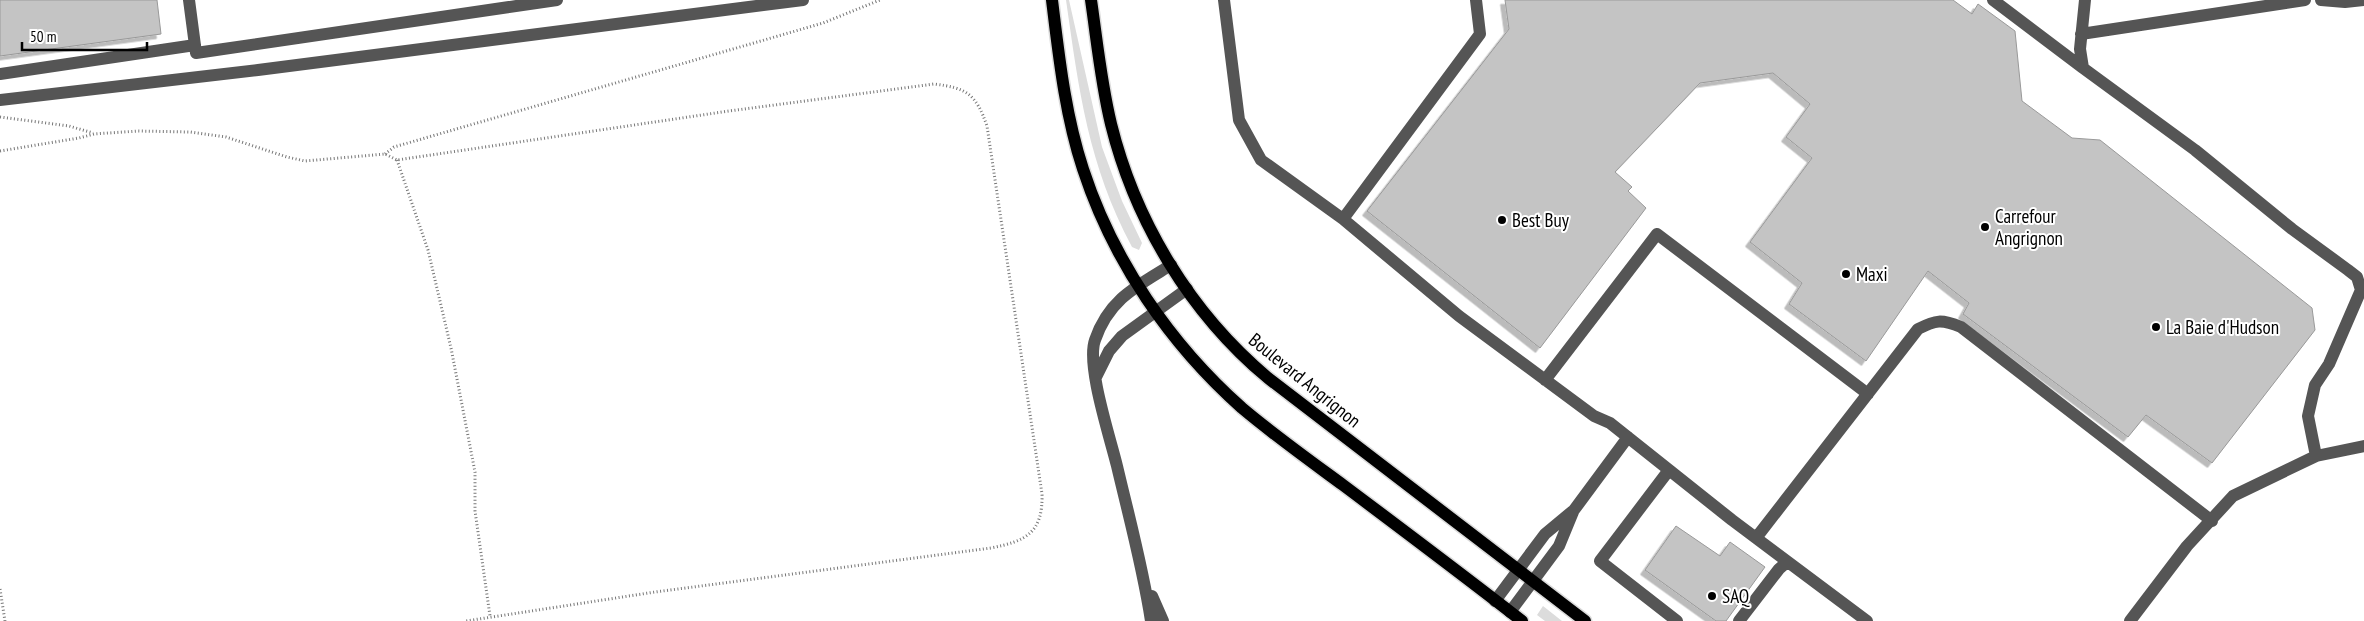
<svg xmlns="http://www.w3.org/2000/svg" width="2364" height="621" font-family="'PT Sans Narrow',sans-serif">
<defs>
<filter id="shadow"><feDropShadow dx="-4.5" dy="4.5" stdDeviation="0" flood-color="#0004"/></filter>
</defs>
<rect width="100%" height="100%" fill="#fff"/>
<path fill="#dcdcdc" d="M 1066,0 L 1069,0 L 1102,147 L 1122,201 L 1142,243 L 1139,250 L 1132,247 C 1088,164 1079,91 1066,0 Z
M 1543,606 L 1562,621 L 1545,621 L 1537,615 Z"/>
<path fill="#c4c4c4" stroke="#999" filter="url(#shadow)" d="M 0,0 L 157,0 L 161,34 L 0,56 Z
M 1505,0 L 1953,0 L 1972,14 L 1978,4 L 2015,31 L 2022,101 L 2072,138 L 2100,140 L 2312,308 L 2315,330 L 2212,463 L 2146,415 L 2128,437 L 1963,314 L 1969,303 L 1928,271 L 1866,361 L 1789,304 L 1802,283 L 1750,242 L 1812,158 L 1786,137 L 1810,104 L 1773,73 L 1700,83 L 1615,172 L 1632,187 L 1628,191 L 1646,208 L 1540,348 L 1367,211 L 1509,29 Z
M 1676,526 L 1720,556 L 1730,542 L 1765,567 L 1726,621 L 1716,621 L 1645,570 Z"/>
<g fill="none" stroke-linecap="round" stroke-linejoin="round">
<g stroke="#dbdbdb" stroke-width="15">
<path id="major" d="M 1052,0 C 1059,57 1065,114 1083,169 C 1113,261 1170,344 1242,408 C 1274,435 1309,460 1343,485 C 1403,530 1463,575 1522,621
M 1091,0 C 1097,41 1101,83 1111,124 C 1135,221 1190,313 1268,378 L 1585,621"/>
</g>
<path stroke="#777" stroke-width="3" stroke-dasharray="1 2.5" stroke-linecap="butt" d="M 0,117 L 69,126 L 93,133
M 0,151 L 79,138 L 94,134 L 138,131 L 190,132 L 226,137 L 287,157 L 305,161 L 385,154 L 397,160 L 729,111 L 934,84 C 967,88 976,94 987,126 L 1042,494 C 1043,533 1026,541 991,548 L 655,592 L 466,621
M 385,154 L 394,147 L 823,23 L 880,0
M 397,160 L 428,250 L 451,348 L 475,472 L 475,511 L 490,616
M 0,589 L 5,621"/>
<path stroke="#555" stroke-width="12" d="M 189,0 L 196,53 L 557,0
M 1224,0 L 1239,120 L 1261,160 L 1343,219 L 1459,316 L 1594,416 L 1610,423 L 1732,520 L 1867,621
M 1993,0 L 2083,68
M 2085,0 L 2080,49 L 2083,68 L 2195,150 L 2292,229 L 2348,270 L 2357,277 L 2361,290 L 2329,364 L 2315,385 L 2308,416 L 2316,456
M 2321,0 L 2345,2 L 2364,0
M 2081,34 L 2305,0
M 0,74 L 195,45
M 0,100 L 258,70 L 803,0
M 1343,219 L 1480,34 L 1476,0
M 1096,377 L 1109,351 L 1122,336 L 1187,289
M 1545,380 L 1657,234 L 1868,394
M 1669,470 L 1600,561 L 1677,621
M 1756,538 L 1918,329 C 1936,320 1941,319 1961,327 L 2212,521
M 1152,596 L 1163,621
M 1495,601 L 1545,534 L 1574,510 L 1628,437
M 1510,612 L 1559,546 L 1573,512
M 1151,621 C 1143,568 1129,517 1117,466 C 1110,437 1086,365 1095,340 C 1109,299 1137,286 1171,265
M 1739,621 L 1779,569 L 1787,562
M 2130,621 L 2187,546 L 2233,496 L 2316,456 L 2364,446"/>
<use href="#major" stroke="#000" stroke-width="12"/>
</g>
<g fill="#000" stroke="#fff" stroke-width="2">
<circle cx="1502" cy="220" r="5"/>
<circle cx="1985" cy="227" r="5"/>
<circle cx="1846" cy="274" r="5"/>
<circle cx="2156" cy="327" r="5"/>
<circle cx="1712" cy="596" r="5"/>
</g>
<g text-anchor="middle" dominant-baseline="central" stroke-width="4" stroke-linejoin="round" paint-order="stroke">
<g font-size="19" fill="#000" stroke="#fff" text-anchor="start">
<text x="1995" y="216">Carrefour<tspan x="1995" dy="22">Angrignon</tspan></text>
<text x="1512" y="220">Best Buy</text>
<text x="1856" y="274">Maxi</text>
<text x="2166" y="327">La Baie d'Hudson</text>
<text x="1722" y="596">SAQ</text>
</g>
<g font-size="19" fill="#000" stroke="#fff">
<text transform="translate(1305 380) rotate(39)">Boulevard Angrignon</text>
</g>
</g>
<path d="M22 42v8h125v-8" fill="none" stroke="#000000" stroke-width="2.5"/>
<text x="30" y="42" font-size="15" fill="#000000" stroke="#ffffff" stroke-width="4" paint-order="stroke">50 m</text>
</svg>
